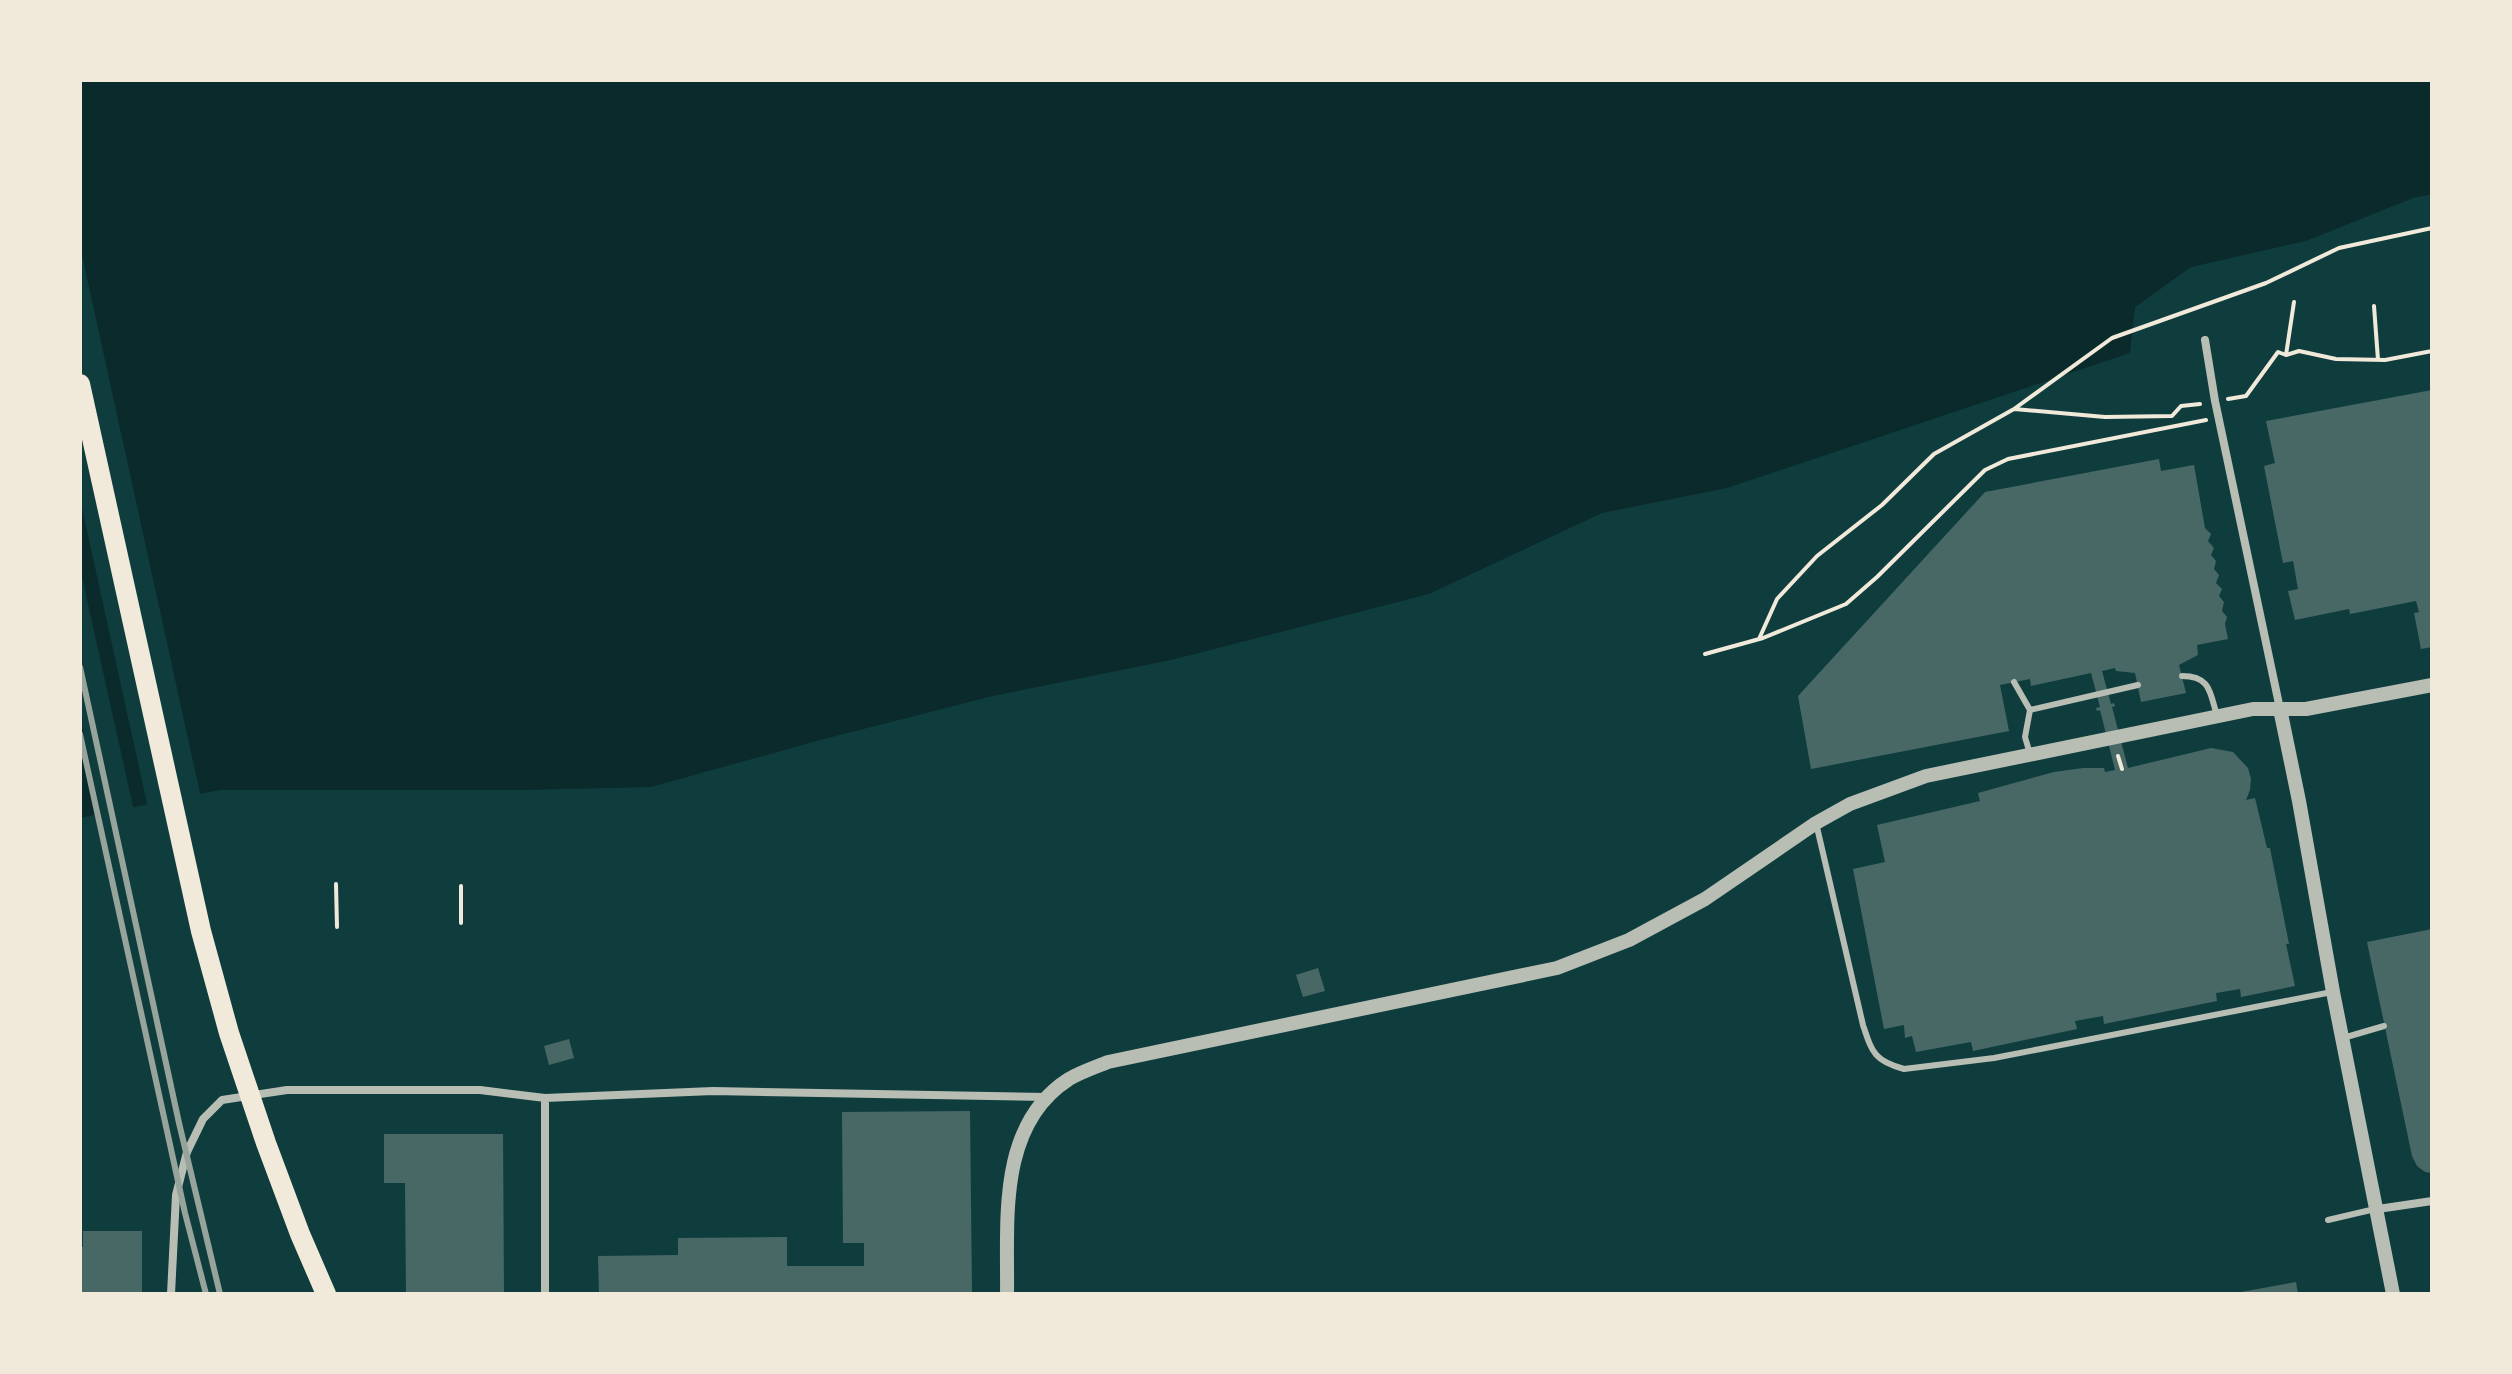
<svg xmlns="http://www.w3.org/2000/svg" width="2512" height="1374" font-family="'IBM Plex Serif',serif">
<rect width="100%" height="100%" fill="#0f3d3e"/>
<path fill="#0a2a2b" d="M 80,80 L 2432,80 L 2432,194 L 2413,198 L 2306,241 L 2191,267 L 2135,307 L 2130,353 L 1727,488 L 1602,513 L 1429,594 L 1171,660 L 993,696 L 824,739 L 651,787 L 526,790 L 220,790 L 80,818 Z"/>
<path fill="#0f3d3e" d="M 80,246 L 201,798 L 148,808 L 80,499 Z
M 80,568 L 134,811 L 102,818 L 80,718 Z"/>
<path fill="#486865" d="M 2432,390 L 2432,647 L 2421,649 L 2414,613 L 2419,612 L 2416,601 L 2350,614 L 2349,609 L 2295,620 L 2288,591 L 2298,589 L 2293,561 L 2283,563 L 2264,466 L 2275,463 L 2266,421 Z
M 2159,459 L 2161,471 L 2194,465 L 2205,528 L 2211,534 L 2208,541 L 2214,548 L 2211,555 L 2216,561 L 2214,569 L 2219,575 L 2216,583 L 2222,589 L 2219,596 L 2224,602 L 2222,611 L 2227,617 L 2225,624 L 2228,639 L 2197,645 L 2198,655 L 2179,665 L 2186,693 L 2141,702 L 2135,673 L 2116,671 L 2115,668 L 2102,671 L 2111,704 L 2114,703 L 2115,706 L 2112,707 L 2128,768 L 2211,748 L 2233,752 L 2248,768 L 2251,779 L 2250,790 L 2246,800 L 2255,798 L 2267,848 L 2270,848 L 2289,944 L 2286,944 L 2295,986 L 2241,997 L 2240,989 L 2216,993 L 2217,1001 L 2104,1024 L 2103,1016 L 2075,1021 L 2077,1029 L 1973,1051 L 1971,1042 L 1916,1052 L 1912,1036 L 1905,1038 L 1904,1025 L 1884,1029 L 1853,869 L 1885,862 L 1877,825 L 1980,801 L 1978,793 L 2054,772 L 2083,768 L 2104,768 L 2105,772 L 2115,770 L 2100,710 L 2097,711 L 2096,708 L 2100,707 L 2091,673 L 2031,686 L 2030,679 L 2000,685 L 2009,731 L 1811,769 L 1798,696 L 1985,492 Z
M 2432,929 L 2432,1173 L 2425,1172 L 2417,1166 L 2412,1156 L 2367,942 Z
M 1318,968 L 1325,991 L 1303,997 L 1296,975 Z
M 569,1039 L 574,1058 L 549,1065 L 544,1046 Z
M 970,1111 L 972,1294 L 599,1294 L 598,1256 L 678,1255 L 678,1238 L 787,1237 L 787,1266 L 864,1266 L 864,1243 L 843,1243 L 842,1112 Z
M 384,1134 L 503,1134 L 504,1294 L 406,1294 L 405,1183 L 384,1183 Z
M 83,1231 L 142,1231 L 142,1294 L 80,1294 L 80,1247 L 83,1247 Z
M 2296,1282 L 2298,1294 L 2241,1294 L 2241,1292 Z"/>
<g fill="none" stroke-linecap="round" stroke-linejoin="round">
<path stroke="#f1e9da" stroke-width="4" d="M 2374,306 L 2378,360
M 2286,355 L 2294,302
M 2228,399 L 2246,396 L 2278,352 L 2286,355 L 2299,351 L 2336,359 L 2385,360 L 2432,351
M 2014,409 L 2105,417 L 2172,416 L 2181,406 L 2200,404
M 1759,639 L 1777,599 L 1817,556 L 1882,505 L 1934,454 L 2014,409 L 2112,338 L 2266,283 L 2339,248 L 2432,228
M 1705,654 L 1763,638 L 1846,604 L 1877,577 L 1985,470 L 2008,459 L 2206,420
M 2118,756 L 2122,769
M 336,884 L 337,927
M 461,886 L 461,923"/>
<path stroke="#b8beb3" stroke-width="6" d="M 2182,676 C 2211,676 2210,693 2217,716
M 2014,682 L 2030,710
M 2030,754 L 2025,737 L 2030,710 L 2138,685
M 1816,823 L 1863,1025 C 1872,1052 1874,1061 1904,1069 L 1994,1058 L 2332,992
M 2343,1038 L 2384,1026
M 2328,1220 L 2375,1209"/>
<path stroke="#b8beb3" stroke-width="8" d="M 2205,340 L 2215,401 L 2280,709
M 545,1098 L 545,1294
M 2378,1209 L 2432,1201
M 171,1294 L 176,1195 L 187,1152 L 203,1119 L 222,1100 L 287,1090 L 480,1090 L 545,1098 L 713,1091 L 1047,1097"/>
<path stroke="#b8beb3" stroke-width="14" d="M 2280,709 L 2299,801 L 2333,992 L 2393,1294
M 1007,1294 C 1008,1220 997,1125 1069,1079 C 1081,1072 1096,1067 1108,1062 L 1557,968 L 1629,940 L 1705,899 L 1816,823 L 1850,804 L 1926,776 L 2253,709 L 2306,709 L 2432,685"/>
<path stroke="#f1e9da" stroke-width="20" d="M 80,384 L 201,931 L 229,1033 L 266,1143 L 300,1234 L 326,1294"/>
<path stroke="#97a49c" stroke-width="6" d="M 80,667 L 179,1123 L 220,1294
M 80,734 L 185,1213 L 206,1294"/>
</g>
<rect width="2512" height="1374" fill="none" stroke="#f1e9da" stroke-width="164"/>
</svg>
